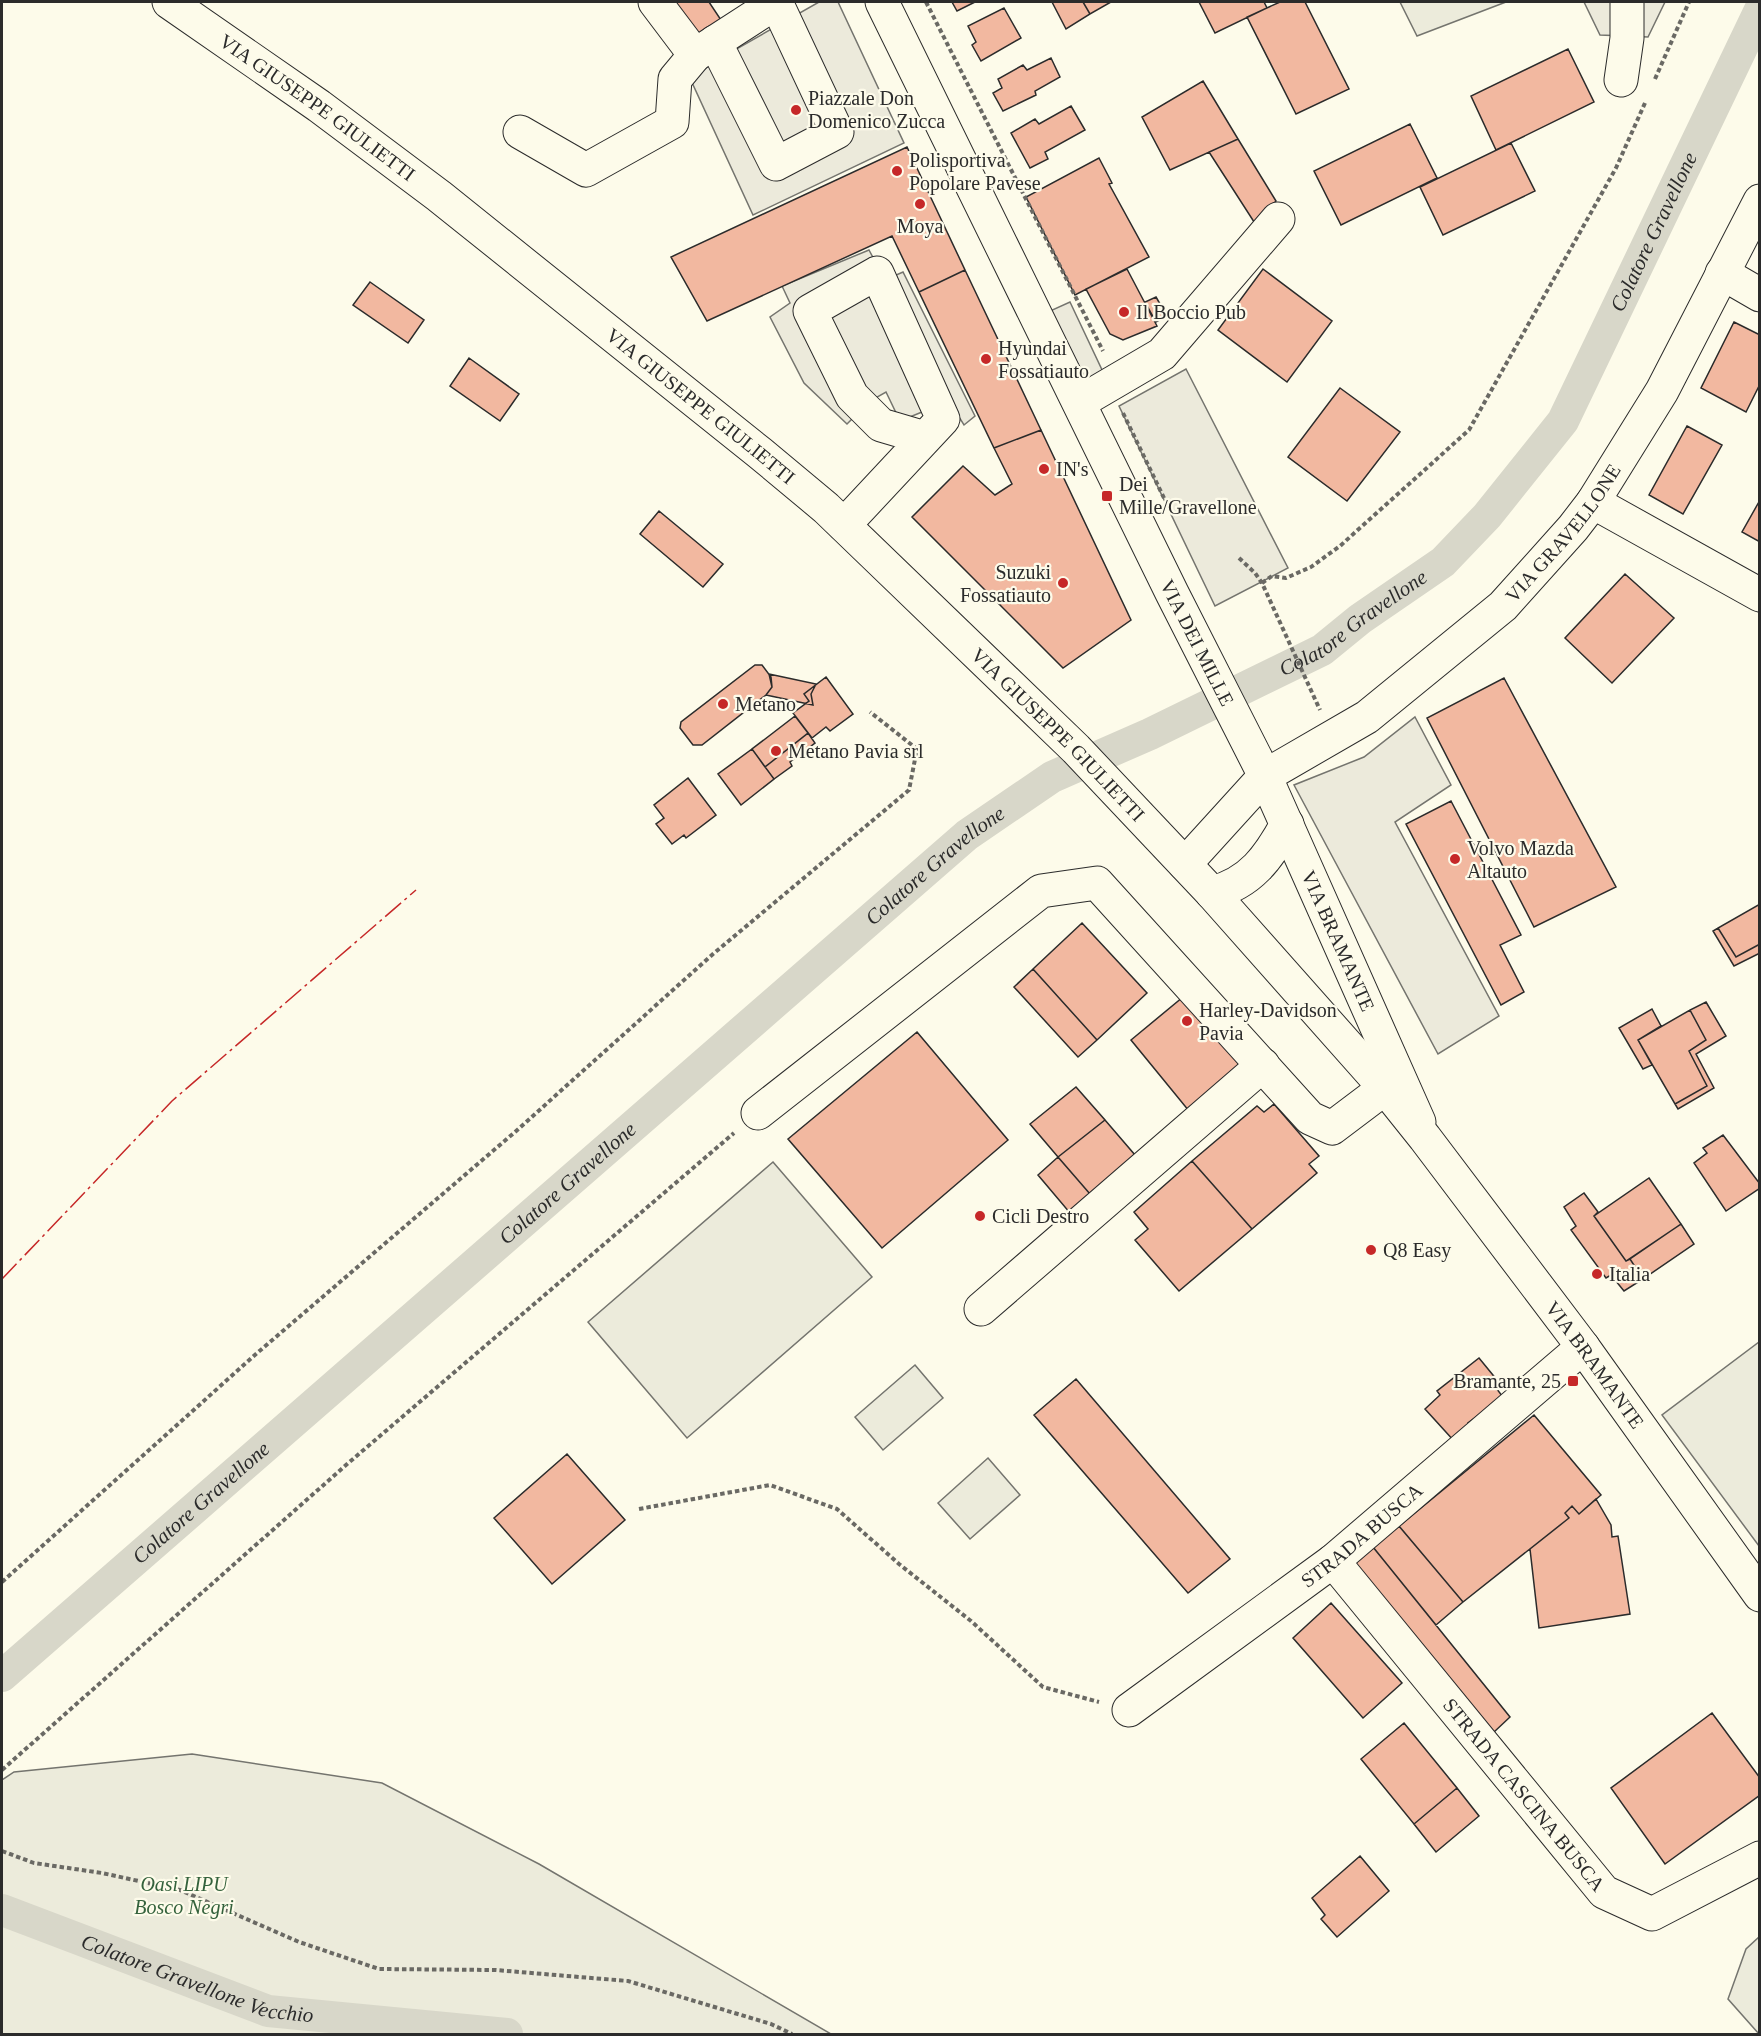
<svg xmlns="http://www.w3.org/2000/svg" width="1761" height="2036" font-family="'Times New Roman',serif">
<rect width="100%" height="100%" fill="#fdfbea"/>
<path fill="#ecebdb" stroke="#74746e" stroke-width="1.5" d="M 1400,2 L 1506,2 L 1417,36 Z
M 773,1162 L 872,1277 L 687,1438 L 588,1322 Z
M 1759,1342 L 1759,1546 L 1662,1415 Z
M 915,1365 L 943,1398 L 883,1450 L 855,1417 Z
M 988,1458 L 1020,1495 L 970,1539 L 938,1503 Z
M 192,1754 L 382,1783 L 539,1864 L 831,2034 L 2,2034 L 2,1780 L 14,1772 Z
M 1759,1937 L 1760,2034 L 1759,2034 L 1728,1999 L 1746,1949 Z"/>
<path fill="#eceadb" stroke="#74746e" stroke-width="1.5" d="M 819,2 L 838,2 L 904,143 L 753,215 L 689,76 Z
M 1584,2 L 1665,2 L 1648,37 L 1600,35 Z
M 869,250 L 885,280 L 903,272 L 975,416 L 964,425 L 949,401 L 900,421 L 886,392 L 870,401 L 847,424 L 804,383 L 770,317 L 790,303 L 782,286 Z
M 1070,302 L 1103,372 L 1083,382 L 1050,311 Z
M 1186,369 L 1288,568 L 1215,606 L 1119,406 Z
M 1415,717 L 1451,785 L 1395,822 L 1499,1016 L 1438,1054 L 1294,785 L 1364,757 Z"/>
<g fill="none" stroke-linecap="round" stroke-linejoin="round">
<g stroke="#d8d7c9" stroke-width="32">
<path id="s1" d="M 2,1676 L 967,835 L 1052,777 L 1150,734 L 1322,650 L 1360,619 L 1443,562 L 1487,516 L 1563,421 L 1760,10"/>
<path id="s2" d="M 2,1910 L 268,2011 L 507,2034"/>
</g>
</g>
<path fill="#f2b8a0" stroke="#2b2b2b" stroke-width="1.5" d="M 672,2 L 709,2 L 721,20 L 695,36 Z
M 952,2 L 975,2 L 957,11 Z
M 1052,2 L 1083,2 L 1090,14 L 1066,29 Z
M 1083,2 L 1111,2 L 1090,14 Z
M 1199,2 L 1264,2 L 1267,8 L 1215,33 Z
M 1280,2 L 1305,2 L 1349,89 L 1296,114 L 1247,17 Z
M 1004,8 L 1021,38 L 981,61 L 972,45 L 976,42 L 968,26 Z
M 1568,49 L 1594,102 L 1496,150 L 1471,96 Z
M 1051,58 L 1060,77 L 1035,91 L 1036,95 L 1003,111 L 993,93 L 1002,88 L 998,79 L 1023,65 L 1027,70 Z
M 1203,81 L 1238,139 L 1170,170 L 1142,117 Z
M 1071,106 L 1085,130 L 1045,152 L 1048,159 L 1030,168 L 1011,133 L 1035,119 L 1039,124 Z
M 1410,124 L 1437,178 L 1341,225 L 1314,171 Z
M 1238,139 L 1276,201 L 1256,225 L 1209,152 Z
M 1511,143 L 1535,191 L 1443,235 L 1420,187 Z
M 907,147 L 965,270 L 919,292 L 892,236 L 707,321 L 671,257 Z
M 1099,158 L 1112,183 L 1109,184 L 1149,257 L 1075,295 L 1026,197 Z
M 1127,269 L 1157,326 L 1123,340 L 1110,334 L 1086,289 Z
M 1263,269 L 1332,321 L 1287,382 L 1218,330 Z
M 965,270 L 1041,430 L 994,448 L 919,292 Z
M 370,282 L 424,320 L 408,343 L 353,305 Z
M 1156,297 L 1167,316 L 1156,322 L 1145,302 Z
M 1734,322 L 1760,335 L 1760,384 L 1746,412 L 1701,388 Z
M 469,358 L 519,394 L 500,421 L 450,386 Z
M 1340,388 L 1400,432 L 1347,501 L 1288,457 Z
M 1687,426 L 1722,445 L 1683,514 L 1649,495 Z
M 1041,430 L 1131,620 L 1063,668 L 912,517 L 963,466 L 995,495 L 1012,484 L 994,448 Z
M 1760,500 L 1760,542 L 1742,532 Z
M 659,511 L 723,564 L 703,587 L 640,534 Z
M 1625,574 L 1674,618 L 1612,683 L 1565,638 Z
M 755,665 L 762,665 L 771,677 L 772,687 L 766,695 L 702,745 L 693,745 L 680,728 L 681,722 Z
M 769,674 L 816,684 L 811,694 L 813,705 L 766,695 L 772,687 Z
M 826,677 L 853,714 L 830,731 L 826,727 L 812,738 L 793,713 L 809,701 L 804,694 Z
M 1504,678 L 1616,887 L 1534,927 L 1427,718 Z
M 795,716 L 808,733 L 765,767 L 752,749 Z
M 808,733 L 815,743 L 790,762 L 792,766 L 774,779 L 765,767 Z
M 752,749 L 774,779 L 741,805 L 718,774 Z
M 688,778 L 716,815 L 686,838 L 684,835 L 672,844 L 656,824 L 664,818 L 654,805 Z
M 1451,801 L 1521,935 L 1500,945 L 1524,992 L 1501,1005 L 1406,824 Z
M 1760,904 L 1760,944 L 1736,957 L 1718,928 Z
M 1082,923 L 1147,993 L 1097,1040 L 1033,969 Z
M 1718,928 L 1736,957 L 1760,944 L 1760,953 L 1734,966 L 1713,931 Z
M 1033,969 L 1097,1040 L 1078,1057 L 1014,987 Z
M 1183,997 L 1244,1067 L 1189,1111 L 1131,1040 Z
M 1706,1002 L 1726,1036 L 1696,1054 L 1714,1088 L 1678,1109 L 1675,1104 L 1707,1086 L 1689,1051 L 1706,1040 L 1690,1010 Z
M 1652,1009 L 1661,1026 L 1638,1040 L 1652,1065 L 1643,1069 L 1619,1028 Z
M 1690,1010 L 1706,1040 L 1689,1051 L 1707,1086 L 1675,1104 L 1638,1040 Z
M 917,1032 L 1008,1140 L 882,1248 L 788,1139 Z
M 1076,1087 L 1105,1120 L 1058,1157 L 1030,1124 Z
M 1274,1104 L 1319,1156 L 1309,1164 L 1317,1173 L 1252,1229 L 1192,1161 L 1257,1106 L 1264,1112 Z
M 1105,1120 L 1135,1155 L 1090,1194 L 1058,1157 Z
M 1723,1135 L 1760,1184 L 1760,1188 L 1726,1211 L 1694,1163 L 1707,1153 L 1703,1148 Z
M 1058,1157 L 1090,1194 L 1070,1213 L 1038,1175 Z
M 1192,1161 L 1252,1229 L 1179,1291 L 1135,1240 L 1148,1229 L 1134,1212 Z
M 1649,1178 L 1681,1224 L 1626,1261 L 1594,1216 Z
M 1584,1193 L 1598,1212 L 1594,1216 L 1626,1261 L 1630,1259 L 1643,1279 L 1624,1291 L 1611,1275 L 1606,1278 L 1571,1230 L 1576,1226 L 1564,1207 Z
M 1681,1224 L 1694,1244 L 1643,1279 L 1630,1259 Z
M 1479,1358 L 1497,1380 L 1493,1384 L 1503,1397 L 1468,1423 L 1472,1429 L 1455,1442 L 1425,1409 L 1440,1395 L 1437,1391 Z
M 1076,1379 L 1230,1559 L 1188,1593 L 1034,1415 Z
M 1534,1415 L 1601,1495 L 1579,1514 L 1572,1506 L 1565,1513 L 1569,1518 L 1463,1602 L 1399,1526 Z
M 567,1454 L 625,1520 L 552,1584 L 494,1518 Z
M 1596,1499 L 1611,1525 L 1612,1537 L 1618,1536 L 1630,1614 L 1539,1628 L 1530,1549 L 1569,1518 L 1565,1513 L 1572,1506 L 1579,1514 Z
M 1399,1526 L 1463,1602 L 1436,1625 L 1373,1547 Z
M 1373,1547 L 1510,1717 L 1493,1733 L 1351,1565 Z
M 1331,1603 L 1402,1683 L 1363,1718 L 1293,1638 Z
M 1712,1713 L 1760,1778 L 1760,1795 L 1665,1864 L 1611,1788 Z
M 1404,1723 L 1457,1788 L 1414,1824 L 1361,1759 Z
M 1457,1788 L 1479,1816 L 1436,1852 L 1414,1824 Z
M 1360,1856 L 1389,1891 L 1337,1937 L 1321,1919 L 1325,1915 L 1312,1898 Z"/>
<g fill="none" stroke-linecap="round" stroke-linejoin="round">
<g stroke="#2b2b2b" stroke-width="35">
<g id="minor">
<path d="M 655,2 L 695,55 L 777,2"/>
<path id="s3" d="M 882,2 L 1172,593 L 1265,776 L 1419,1122"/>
<path d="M 715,42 L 776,164 L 837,132 L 776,2"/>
<path d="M 1621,80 L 1627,38 L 1627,2"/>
<path d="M 520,132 L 586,170 L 672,122 L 675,79 L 695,55"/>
<path d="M 1722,273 L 1760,295"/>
<path d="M 1080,402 L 1162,354 L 1278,219"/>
<path d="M 1593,502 L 1760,595"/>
<path d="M 844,525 L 943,419 L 877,273 L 810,311 L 852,396 L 881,425 L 925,438"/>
<path id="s4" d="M 1185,864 L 1265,776 L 1367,717 L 1503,606 L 1573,528 L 1593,502 L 1662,391 L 1760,201"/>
<path d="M 1212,893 C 1251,883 1269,857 1287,824"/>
<path d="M 758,1113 L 1041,891 L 1097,883 L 1310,1118 L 1332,1128 L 1385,1088"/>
<path d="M 981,1309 L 1263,1065"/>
<path id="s5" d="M 1333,1561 L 1604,1892 L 1652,1914 L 1760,1858"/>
<path id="s6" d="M 1129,1710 L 1333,1561 L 1583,1347"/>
</g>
</g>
<g stroke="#2b2b2b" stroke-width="35">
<g id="major">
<path id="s7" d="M 169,2 L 319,106 L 439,196 L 760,453 L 826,508 L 1076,749 L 1212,893 L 1385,1088 L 1425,1138 L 1583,1347 L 1760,1595"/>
</g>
</g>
<path stroke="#6a6964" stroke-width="4" stroke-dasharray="4.5 3" stroke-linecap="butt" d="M 926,2 L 1103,351
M 1655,79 L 1689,2
M 1123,413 L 1164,498
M 1239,558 L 1255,573 L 1262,583 L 1320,710
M 1262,583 L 1272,576 L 1286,578 L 1311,567 L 1340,546 L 1469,430 L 1616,168 L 1645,103
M 639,1509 L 770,1485 L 837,1509 L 899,1564 L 971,1621 L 1043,1687 L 1099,1702
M 2,1582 L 256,1354 L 515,1132 L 713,954 L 909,790 L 917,749 L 870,712
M 2,1770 L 346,1465 L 734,1133
M 2,1851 L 34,1863 L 102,1873 L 180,1890 L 299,1942 L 379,1969 L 496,1970 L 628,1981 L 771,2024 L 792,2034"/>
<use href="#minor" stroke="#fdfbea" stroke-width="33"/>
<use href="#major" stroke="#fdfbea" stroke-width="33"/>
<path stroke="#c62828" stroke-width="1.5" stroke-dasharray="21 4.5 3 4.5" stroke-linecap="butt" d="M 2,1279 L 172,1101 L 416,890"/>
</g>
<g fill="#c62828" stroke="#fdfbea" stroke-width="2">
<circle cx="796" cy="110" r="6"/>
<circle cx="897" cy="171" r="6"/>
<circle cx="920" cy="204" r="6"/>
<circle cx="1124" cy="312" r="6"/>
<circle cx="986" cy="359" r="6"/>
<circle cx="1044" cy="469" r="6"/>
<rect x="1101" y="490" width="12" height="12" rx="3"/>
<circle cx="1063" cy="583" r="6"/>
<circle cx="723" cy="704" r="6"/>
<circle cx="776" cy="751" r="6"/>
<circle cx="1455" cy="859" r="6"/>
<circle cx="1187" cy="1021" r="6"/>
<circle cx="980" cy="1216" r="6"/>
<circle cx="1371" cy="1250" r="6"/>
<circle cx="1597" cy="1274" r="6"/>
<rect x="1567" y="1375" width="12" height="12" rx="3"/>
</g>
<g text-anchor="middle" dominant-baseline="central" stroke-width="4.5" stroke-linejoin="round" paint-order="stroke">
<g font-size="20" fill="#2b2b2b" stroke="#fdfbea" text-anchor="start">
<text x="808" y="98">Piazzale Don<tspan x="808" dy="23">Domenico Zucca</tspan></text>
<text x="909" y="160">Polisportiva<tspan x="909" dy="23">Popolare Pavese</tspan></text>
<text x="920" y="226" text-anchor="middle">Moya</text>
<text x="1136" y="312">Il Boccio Pub</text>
<text x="998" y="348">Hyundai<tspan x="998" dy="23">Fossatiauto</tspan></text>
<text x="1056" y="469">IN's</text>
<text x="1119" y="484">Dei<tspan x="1119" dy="23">Mille/Gravellone</tspan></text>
<text x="1051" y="572" text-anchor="end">Suzuki<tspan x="1051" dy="23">Fossatiauto</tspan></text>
<text x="735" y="704">Metano</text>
<text x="788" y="751">Metano Pavia srl</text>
<text x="1467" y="848">Volvo Mazda<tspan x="1467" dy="23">Altauto</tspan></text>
<text x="1199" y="1010">Harley-Davidson<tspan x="1199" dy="23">Pavia</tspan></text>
<text x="992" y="1216">Cicli Destro</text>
<text x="1383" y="1250">Q8 Easy</text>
<text x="1609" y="1274">Italia</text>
<text x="1561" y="1381" text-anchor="end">Bramante, 25</text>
</g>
<g font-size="20" fill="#2b2b2b" stroke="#fdfbea">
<text stroke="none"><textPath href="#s7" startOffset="182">VIA GIUSEPPE GIULIETTI</textPath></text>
<text stroke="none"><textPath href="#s7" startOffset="668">VIA GIUSEPPE GIULIETTI</textPath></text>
<text stroke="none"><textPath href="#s4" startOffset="507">VIA GRAVELLONE</textPath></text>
<text stroke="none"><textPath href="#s3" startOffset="714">VIA DEI MILLE</textPath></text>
<text stroke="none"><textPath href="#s7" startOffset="1154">VIA GIUSEPPE GIULIETTI</textPath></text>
<text stroke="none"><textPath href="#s3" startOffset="1044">VIA BRAMANTE</textPath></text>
<text stroke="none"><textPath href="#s7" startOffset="1983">VIA BRAMANTE</textPath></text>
<text stroke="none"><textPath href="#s6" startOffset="291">STRADA BUSCA</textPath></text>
<text stroke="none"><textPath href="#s5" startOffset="302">STRADA CASCINA BUSCA</textPath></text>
</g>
<g font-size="20" font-style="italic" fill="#34623c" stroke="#fdfbea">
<text x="184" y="1884">Oasi LIPU<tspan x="184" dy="23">Bosco Negri</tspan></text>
</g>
<g font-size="21" font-style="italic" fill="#2b2b2b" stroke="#fdfbea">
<text stroke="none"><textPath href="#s1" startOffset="2226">Colatore Gravellone</textPath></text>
<text stroke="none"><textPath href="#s1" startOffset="1722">Colatore Gravellone</textPath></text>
<text stroke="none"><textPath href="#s1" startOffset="1236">Colatore Gravellone</textPath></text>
<text stroke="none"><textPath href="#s1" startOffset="750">Colatore Gravellone</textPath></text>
<text stroke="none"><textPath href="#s1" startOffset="264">Colatore Gravellone</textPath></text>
<text stroke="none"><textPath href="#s2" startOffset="208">Colatore Gravellone Vecchio</textPath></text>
</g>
</g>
<rect width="1761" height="2036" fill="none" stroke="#2b2b2b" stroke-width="6"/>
</svg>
